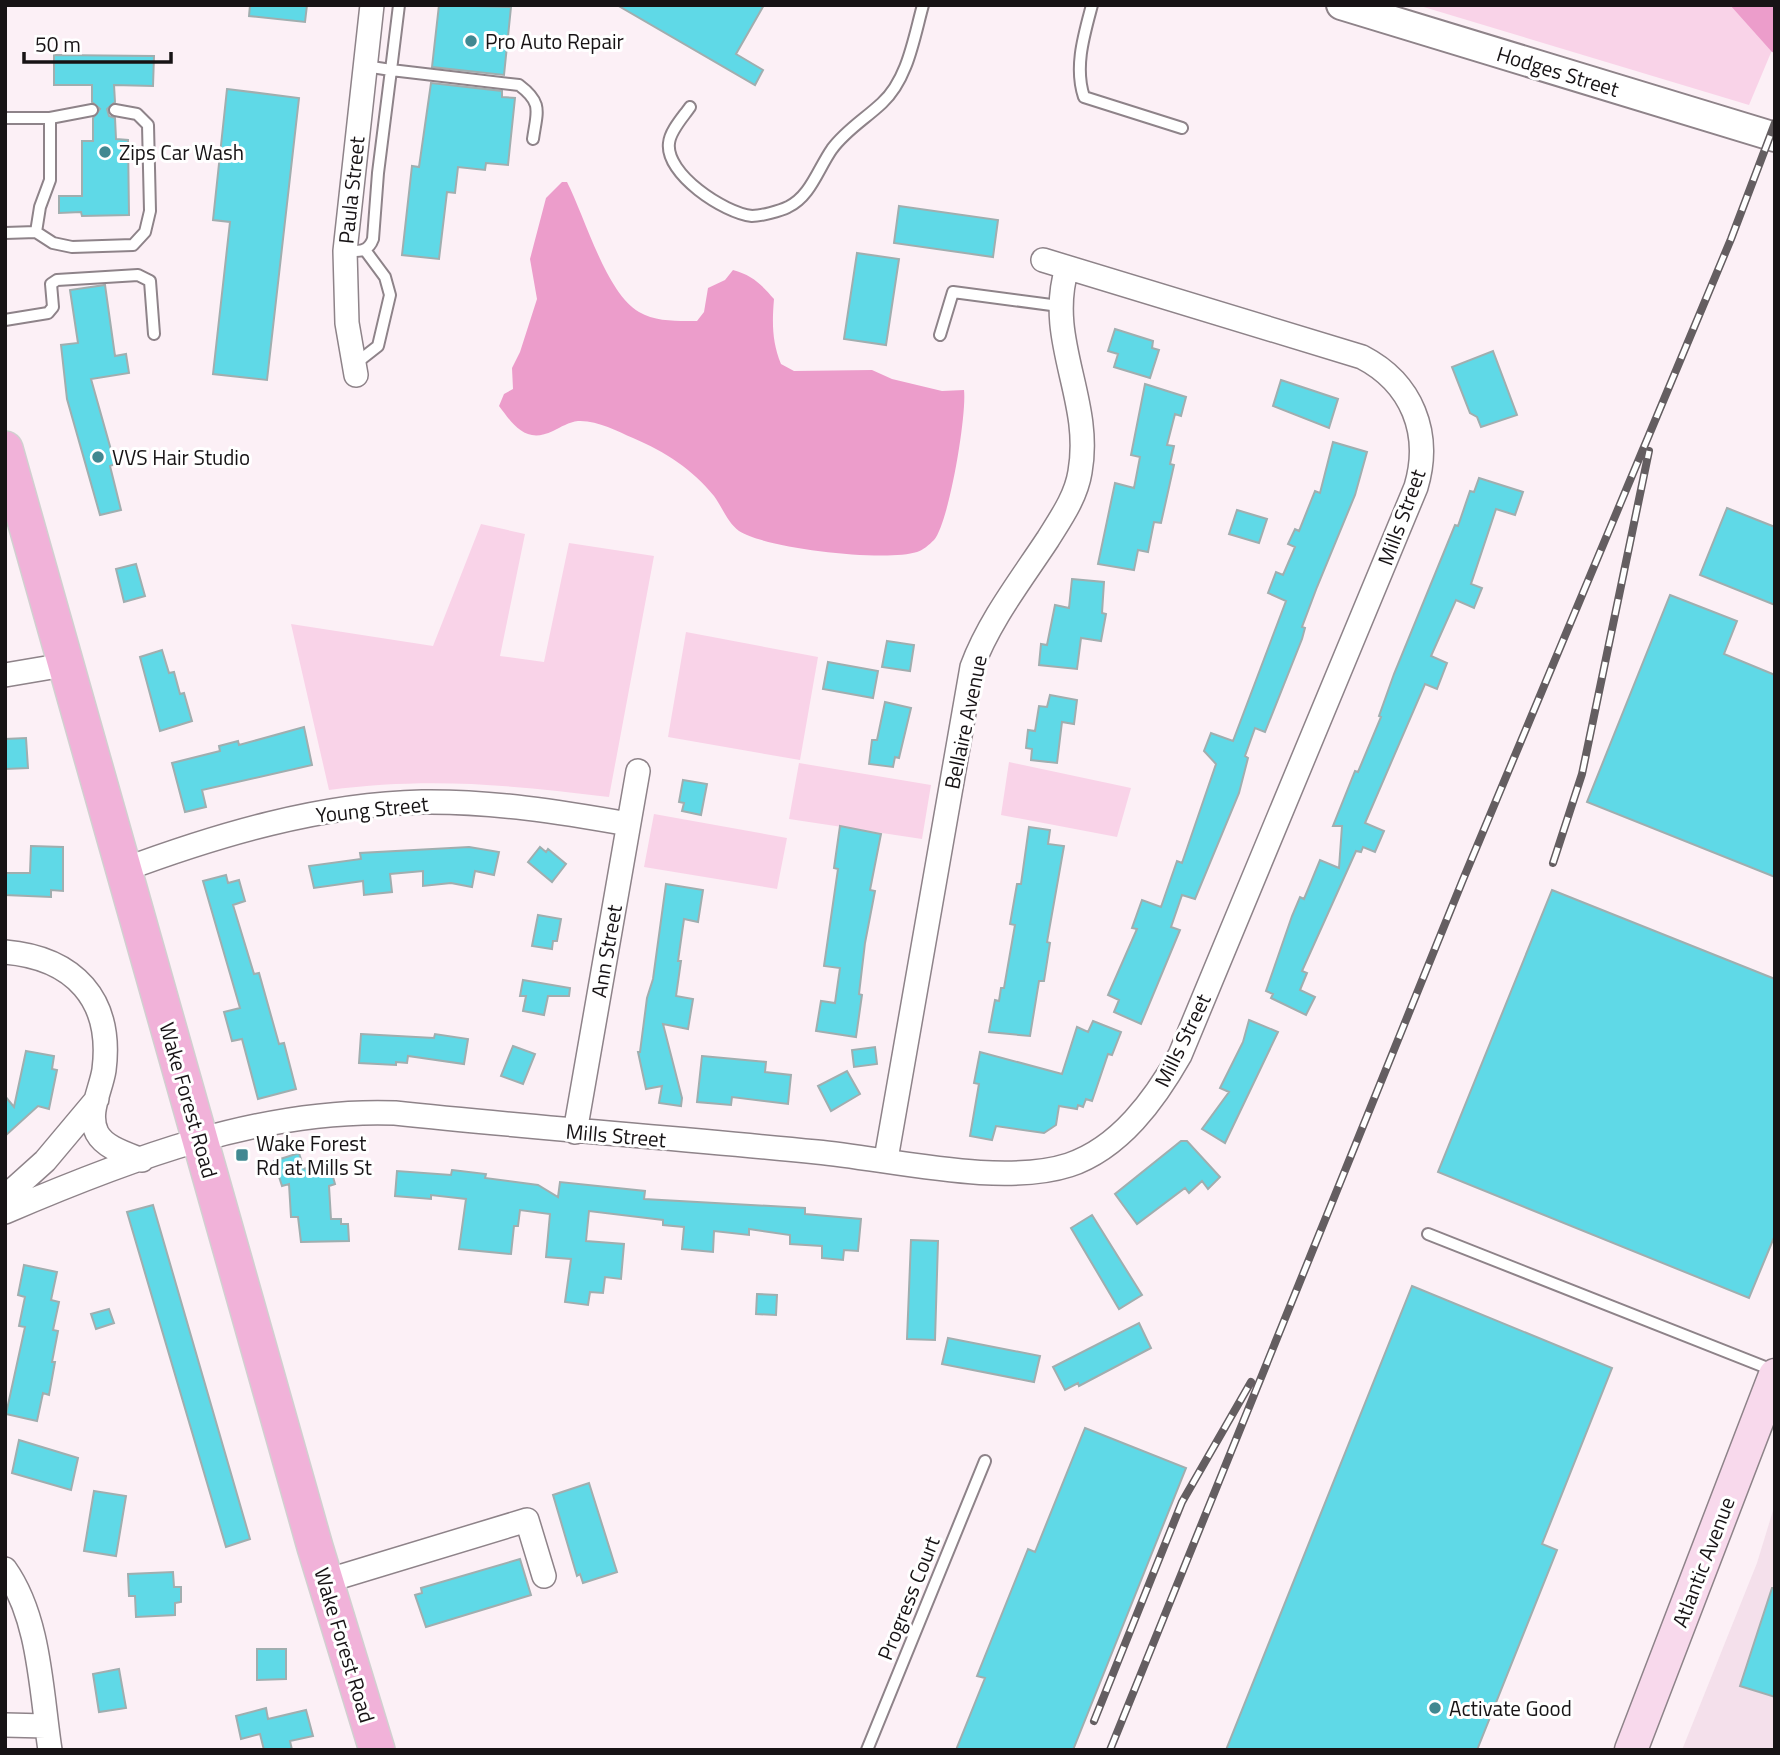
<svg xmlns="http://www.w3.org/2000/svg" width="1780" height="1755" font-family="'Titillium Web',sans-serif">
<rect width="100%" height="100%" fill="#fcf0f6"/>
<path fill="#f4e0eb" d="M 1775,1504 L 1775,1750 L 1682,1750 L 1757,1563 Z"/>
<path fill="#f9d3e8" d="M 1417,5 L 1775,5 L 1775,43 L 1749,105 Z
M 481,524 L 525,534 L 500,656 L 544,662 L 569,543 L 654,556 L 609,797 C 509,785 431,777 329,790 L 291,624 L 433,646 Z
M 686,632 L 818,657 L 800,760 L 668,737 Z
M 1009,762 L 1131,788 L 1117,837 L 1001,815 Z
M 799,763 L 931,785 L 922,839 L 789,819 Z
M 654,814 L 787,838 L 777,889 L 644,867 Z"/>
<path fill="#ec9dcb" d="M 1730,5 L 1775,5 L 1775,53 L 1772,52 Z
M 562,182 L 567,182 C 585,217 606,293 639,312 C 656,322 678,321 697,321 L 704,312 L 708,288 L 725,280 L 733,270 C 752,275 762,285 774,299 C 772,323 772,342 781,364 L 794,371 L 872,370 L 892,379 L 942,391 L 964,390 C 967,414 949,523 934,540 C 930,544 922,551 917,552 C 885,562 767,549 739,531 C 728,523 722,507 714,496 C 692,469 666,452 633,438 C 617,431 597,420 578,421 C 569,422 561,427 553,431 C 526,444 514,426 499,406 L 504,394 L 513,389 L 512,368 L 520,352 L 537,299 L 530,259 L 546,198 Z"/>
<path fill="#5fd9e7" stroke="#a0aeaf" stroke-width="2" d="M 250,5 L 307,5 L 305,22 L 249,16 Z
M 439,5 L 511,7 L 504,75 L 432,67 Z
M 617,5 L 764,5 L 736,54 L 763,70 L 755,85 Z
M 54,55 L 154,56 L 153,86 L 114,85 L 115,102 L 107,109 L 109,116 L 115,118 L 116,139 L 128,140 L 129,215 L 82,216 L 81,212 L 59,213 L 59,196 L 82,196 L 82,141 L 93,141 L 93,118 L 100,109 L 92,102 L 92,85 L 54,85 Z
M 431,83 L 502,91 L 502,97 L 515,98 L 508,165 L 486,163 L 485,170 L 458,167 L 455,193 L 447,192 L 439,259 L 402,255 L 412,166 L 419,167 Z
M 227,89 L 299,98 L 267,380 L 213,374 L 230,222 L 213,220 Z
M 899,206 L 998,220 L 993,257 L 894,243 Z
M 857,253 L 899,259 L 886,345 L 844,339 Z
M 105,285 L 115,356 L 126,354 L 129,373 L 91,379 L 115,464 L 110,466 L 121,510 L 100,515 L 67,399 L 61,345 L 78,343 L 70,290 Z
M 1115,329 L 1153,341 L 1152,348 L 1159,350 L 1150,378 L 1114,367 L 1118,354 L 1108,351 Z
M 1493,351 L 1517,415 L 1481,427 L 1477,417 L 1470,413 L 1452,367 Z
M 1281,380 L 1338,399 L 1329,428 L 1273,406 Z
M 1145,384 L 1186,397 L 1181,416 L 1175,414 L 1167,445 L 1174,446 L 1170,464 L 1174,465 L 1161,523 L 1154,522 L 1148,552 L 1138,550 L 1134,570 L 1098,564 L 1115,483 L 1134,488 L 1140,457 L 1131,455 Z
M 1333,442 L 1367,452 L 1355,495 L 1317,587 L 1302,627 L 1305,628 L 1302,639 L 1265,732 L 1255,728 L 1245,756 L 1248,758 L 1239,793 L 1195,899 L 1182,895 L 1171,927 L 1180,930 L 1141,1024 L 1114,1012 L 1119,1000 L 1108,995 L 1137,929 L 1132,928 L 1142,900 L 1161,907 L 1177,861 L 1182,863 L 1216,764 L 1204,751 L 1211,733 L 1233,741 L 1286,601 L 1268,593 L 1276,572 L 1283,575 L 1295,547 L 1288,544 L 1295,529 L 1299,531 L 1315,491 L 1320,493 Z
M 1479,478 L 1523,492 L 1515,515 L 1496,509 L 1471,584 L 1482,588 L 1474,608 L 1456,600 L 1431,656 L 1447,663 L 1437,689 L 1425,684 L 1365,823 L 1384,831 L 1375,852 L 1363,847 L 1361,852 L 1356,851 L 1302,971 L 1307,973 L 1300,990 L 1315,997 L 1306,1015 L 1271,998 L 1273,994 L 1266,991 L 1292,916 L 1300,897 L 1304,899 L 1320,860 L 1339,868 L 1342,826 L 1333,826 L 1355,771 L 1358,772 L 1381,717 L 1379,716 L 1394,674 L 1455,525 L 1458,526 L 1470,491 L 1474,492 Z
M 1727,508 L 1775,527 L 1775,605 L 1700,575 Z
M 1237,510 L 1267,519 L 1259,543 L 1229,534 Z
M 136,564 L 145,596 L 124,602 L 116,569 Z
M 1072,579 L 1104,582 L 1102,613 L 1106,614 L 1101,641 L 1081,638 L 1077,669 L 1039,665 L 1041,644 L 1047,645 L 1055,605 L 1069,608 Z
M 1670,595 L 1737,621 L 1724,654 L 1775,675 L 1775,877 L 1587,802 Z
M 887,641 L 914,645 L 910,671 L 882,667 Z
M 162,650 L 169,673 L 174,672 L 180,694 L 184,693 L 192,721 L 160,731 L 140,657 Z
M 828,662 L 878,671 L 873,698 L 823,689 Z
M 1050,695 L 1077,700 L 1074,724 L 1062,722 L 1057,763 L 1031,760 L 1032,749 L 1026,748 L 1028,730 L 1035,731 L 1039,706 L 1047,707 Z
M 885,702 L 911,708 L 899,758 L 895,757 L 893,767 L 869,764 L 872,740 L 877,740 Z
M 304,727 L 312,765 L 202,790 L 206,807 L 185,812 L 172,763 L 220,751 L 219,746 L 238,741 L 239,745 Z
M 26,738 L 28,768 L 5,769 L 5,739 Z
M 683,780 L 707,784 L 701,815 L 682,811 L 684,803 L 679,802 Z
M 840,826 L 881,834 L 870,890 L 875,891 L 865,943 L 859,994 L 862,995 L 856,1037 L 816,1031 L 821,1001 L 835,1003 L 840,968 L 824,966 L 838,869 L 834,868 Z
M 1029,827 L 1050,830 L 1048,844 L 1064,846 L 1047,942 L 1050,943 L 1044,981 L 1039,981 L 1030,1036 L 989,1032 L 995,1000 L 999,1001 L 1001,988 L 1004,988 L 1015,925 L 1010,924 L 1017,884 L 1021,884 Z
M 31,846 L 63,847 L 63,891 L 51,890 L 51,897 L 5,895 L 5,873 L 30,873 Z
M 469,847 L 499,852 L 494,875 L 475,871 L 472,887 L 451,883 L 423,886 L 423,871 L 390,874 L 392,892 L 364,895 L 363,881 L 314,888 L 309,866 L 361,859 L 360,853 Z
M 540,847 L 546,852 L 548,849 L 566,864 L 552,882 L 528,862 Z
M 226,875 L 228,883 L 239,880 L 245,901 L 233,905 L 254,974 L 259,973 L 279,1044 L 284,1043 L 296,1089 L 258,1099 L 242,1039 L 232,1041 L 224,1012 L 240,1008 L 203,881 Z
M 666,884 L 703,890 L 698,922 L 684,919 L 678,961 L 681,961 L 676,996 L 693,999 L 688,1029 L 663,1024 L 682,1098 L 681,1106 L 659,1103 L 662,1086 L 646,1089 L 638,1052 L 640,1052 L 647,998 L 653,979 Z
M 1552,890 L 1775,979 L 1775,1235 L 1749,1298 L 1438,1172 Z
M 538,915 L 561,919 L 557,941 L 553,941 L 552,949 L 532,946 Z
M 523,980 L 570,988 L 569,996 L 548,996 L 544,1015 L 523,1011 L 526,996 L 520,996 Z
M 1249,1020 L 1278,1032 L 1225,1143 L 1202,1129 L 1229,1092 L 1220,1088 L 1243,1042 Z
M 1093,1021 L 1121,1032 L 1112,1055 L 1108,1054 L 1092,1101 L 1086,1099 L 1083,1107 L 1078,1105 L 1077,1109 L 1059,1106 L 1056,1125 L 1044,1133 L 996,1126 L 992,1140 L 970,1136 L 979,1084 L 974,1083 L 980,1052 L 1062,1074 L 1077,1027 L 1088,1032 Z
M 361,1034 L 434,1038 L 435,1034 L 468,1039 L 464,1064 L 408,1056 L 407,1063 L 396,1062 L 396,1065 L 359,1063 Z
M 513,1046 L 535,1054 L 523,1084 L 501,1076 Z
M 875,1047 L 877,1064 L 854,1067 L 852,1050 Z
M 26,1051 L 54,1056 L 52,1069 L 57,1070 L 49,1109 L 38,1106 L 5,1136 L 5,1096 L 14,1107 Z
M 702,1056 L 766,1062 L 765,1072 L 791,1075 L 788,1104 L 732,1097 L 731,1105 L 697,1102 Z
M 847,1071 L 860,1094 L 831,1111 L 818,1086 Z
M 1181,1141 L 1187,1141 L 1220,1177 L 1208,1189 L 1202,1181 L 1189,1193 L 1185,1188 L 1137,1224 L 1115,1194 Z
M 299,1153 L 304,1169 L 309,1167 L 310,1171 L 330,1166 L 335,1184 L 329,1186 L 331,1219 L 341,1219 L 341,1224 L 348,1224 L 349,1241 L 301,1242 L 298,1217 L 291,1217 L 289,1184 L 282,1186 L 274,1161 Z
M 452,1170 L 486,1174 L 485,1178 L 538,1185 L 558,1197 L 560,1182 L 645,1191 L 644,1199 L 805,1208 L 805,1214 L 861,1219 L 858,1251 L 844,1250 L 843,1260 L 822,1258 L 822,1246 L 790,1244 L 790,1235 L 749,1229 L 749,1235 L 714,1231 L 713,1252 L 682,1249 L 684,1227 L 663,1225 L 663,1220 L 589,1211 L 586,1241 L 624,1244 L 621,1279 L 605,1277 L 603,1293 L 590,1292 L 588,1305 L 565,1302 L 571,1259 L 546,1257 L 550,1214 L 520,1210 L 518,1226 L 514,1226 L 511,1254 L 459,1249 L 466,1199 L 431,1195 L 431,1199 L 395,1196 L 397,1171 L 451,1175 Z
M 153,1205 L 250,1539 L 226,1547 L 127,1212 Z
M 1092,1215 L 1142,1295 L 1119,1309 L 1071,1228 Z
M 911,1240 L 938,1241 L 935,1340 L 907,1339 Z
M 24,1265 L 57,1272 L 51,1300 L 59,1302 L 53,1330 L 58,1331 L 52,1362 L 55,1362 L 49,1395 L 43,1393 L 37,1421 L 6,1414 L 25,1327 L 19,1326 L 25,1297 L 18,1295 Z
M 1412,1286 L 1612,1368 L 1542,1544 L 1557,1550 L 1477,1750 L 1226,1750 Z
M 757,1294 L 777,1295 L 776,1315 L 756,1314 Z
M 109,1309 L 114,1323 L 96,1329 L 91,1314 Z
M 1139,1323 L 1151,1348 L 1079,1386 L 1078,1383 L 1065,1390 L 1053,1367 Z
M 948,1338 L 1040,1356 L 1034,1382 L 942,1364 Z
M 1085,1428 L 1186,1468 L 1073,1750 L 956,1750 L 985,1678 L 977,1676 L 1028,1549 L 1035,1552 Z
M 19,1440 L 78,1458 L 71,1490 L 12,1473 Z
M 589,1483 L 617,1572 L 583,1583 L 580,1574 L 577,1576 L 553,1495 Z
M 94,1491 L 126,1496 L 116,1556 L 84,1551 Z
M 520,1559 L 531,1595 L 426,1627 L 415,1595 L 422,1593 L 421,1588 Z
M 173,1572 L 174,1587 L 181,1587 L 181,1602 L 175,1603 L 175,1615 L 136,1617 L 135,1596 L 129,1596 L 128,1574 Z
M 1772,1588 L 1775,1588 L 1775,1697 L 1740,1686 Z
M 257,1649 L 286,1649 L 286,1679 L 257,1680 Z
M 119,1669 L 126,1708 L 99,1712 L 93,1674 Z
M 266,1708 L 268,1719 L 306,1710 L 313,1736 L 290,1741 L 292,1750 L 264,1750 L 260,1734 L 241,1739 L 236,1716 Z"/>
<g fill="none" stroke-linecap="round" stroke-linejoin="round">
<g stroke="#8e8389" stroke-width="14">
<path id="service" d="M 399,5 L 391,70 L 519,85 C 543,103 537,111 533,139
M 1092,5 C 1084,35 1074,67 1084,97 L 1182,128
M 690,107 C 683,117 670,131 669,143 C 665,174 724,213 752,216 C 761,216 780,211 788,207 C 810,197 818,169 832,149 C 846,130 865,119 882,103 C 908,79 914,37 923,5
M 5,118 L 50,118 L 92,110
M 36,232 L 40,207 L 50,180 L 50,118
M 5,233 L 36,232 L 53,243 L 72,247 L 133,245 L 145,232 L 150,211 L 148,125 L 137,114 L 115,110
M 345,251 C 358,251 368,253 373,239 L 378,173 L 391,70 L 365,66
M 5,320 L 48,313 L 53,307 L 51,284 L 57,280 L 138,275 L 150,281 L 154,334
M 940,335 L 953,292 L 1059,306
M 355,364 L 378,346 L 390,295 L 385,277 L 365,250
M 1428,1234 L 1775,1371
M 867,1750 L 985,1461"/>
</g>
<g stroke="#8e8389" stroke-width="26">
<path id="minor" d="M 356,375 L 347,323 L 345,251 L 372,5
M 5,675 L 64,665
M 123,870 C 217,835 321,804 422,802 C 491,801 561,812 628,824
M 5,952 C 74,958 113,999 104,1070 C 101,1090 87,1113 97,1133 C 105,1148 127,1154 142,1160
M 575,1132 L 638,771
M 886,1159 L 972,667 C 989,621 1021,580 1048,539 C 1061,518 1076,497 1080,472 C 1093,399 1045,340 1067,268
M 5,1197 L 45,1161 L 97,1099
M 5,1212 C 126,1160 262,1108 395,1113 C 535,1128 676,1138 817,1152 C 890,1159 1001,1187 1069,1165 C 1120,1148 1155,1099 1180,1055 L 1416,487 C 1432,433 1412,383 1362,357 L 1043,260
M 5,1569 C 40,1618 41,1691 50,1750
M 326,1581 L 527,1520 L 544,1576
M 5,1725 L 46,1726"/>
</g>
<g stroke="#8e8389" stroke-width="32">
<path id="tertiary" d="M 1341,5 L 1775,137"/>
</g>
<g stroke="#8e8389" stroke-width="35">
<path id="secondary" d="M 1631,1750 L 1775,1375"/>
</g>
<g stroke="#d1d0d0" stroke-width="38">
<path id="primary" d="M 5,449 L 315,1547 L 377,1750"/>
</g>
<use href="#service" stroke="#fff" stroke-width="10"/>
<use href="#minor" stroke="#fff" stroke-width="23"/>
<use href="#tertiary" stroke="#fff" stroke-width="28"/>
<use href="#secondary" stroke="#f8d9ec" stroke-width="32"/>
<use href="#primary" stroke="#f1b2d9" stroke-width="35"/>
<g stroke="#645e61" stroke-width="8">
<path id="rail" d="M 1553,863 L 1582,774 L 1649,451
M 1094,1721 L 1182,1502 L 1251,1382
M 1110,1750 L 1462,882 L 1731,239 L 1775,123"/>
</g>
<use href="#rail" stroke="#fff" stroke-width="5" stroke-dasharray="16" stroke-linecap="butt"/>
</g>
<g fill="#418891" stroke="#fff" stroke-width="2.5">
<circle cx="471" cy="41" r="7"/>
<circle cx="105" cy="152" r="7"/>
<circle cx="98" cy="457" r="7"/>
<rect x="235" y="1148" width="14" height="14" rx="3.5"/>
<circle cx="1435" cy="1708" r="7"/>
</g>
<g text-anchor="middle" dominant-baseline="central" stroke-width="6" stroke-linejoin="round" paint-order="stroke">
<g font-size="21" fill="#171315" stroke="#fff" text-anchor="start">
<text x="485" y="41">Pro Auto Repair</text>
<text x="119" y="152">Zips Car Wash</text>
<text x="112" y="457">VVS Hair Studio</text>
<text x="256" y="1143">Wake Forest<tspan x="256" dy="24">Rd at Mills St</tspan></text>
<text x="1449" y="1708">Activate Good</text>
</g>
<g font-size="21" fill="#171315" stroke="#fff">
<text transform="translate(1558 71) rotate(17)">Hodges Street</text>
<text transform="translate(351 190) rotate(-84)">Paula Street</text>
<text transform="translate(1401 517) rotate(-70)">Mills Street</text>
<text transform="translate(965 722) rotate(-78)">Bellaire Avenue</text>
<text transform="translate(372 809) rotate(-6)">Young Street</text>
<text transform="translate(606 951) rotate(-80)">Ann Street</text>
<text transform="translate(1182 1040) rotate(-64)">Mills Street</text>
<text transform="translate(189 1100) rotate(74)">Wake Forest Road</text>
<text transform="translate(616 1135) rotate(5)">Mills Street</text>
<text transform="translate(1703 1562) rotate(-69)">Atlantic Avenue</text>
<text transform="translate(908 1598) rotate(-68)">Progress Court</text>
<text transform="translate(345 1645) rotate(73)">Wake Forest Road</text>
</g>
</g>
<rect width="1780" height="1755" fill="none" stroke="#171315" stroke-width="14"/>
<path d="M24 52v10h147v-10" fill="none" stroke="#171315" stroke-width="3.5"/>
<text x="35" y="52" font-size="21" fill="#171315" stroke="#ffffff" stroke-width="5" paint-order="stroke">50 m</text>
</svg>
